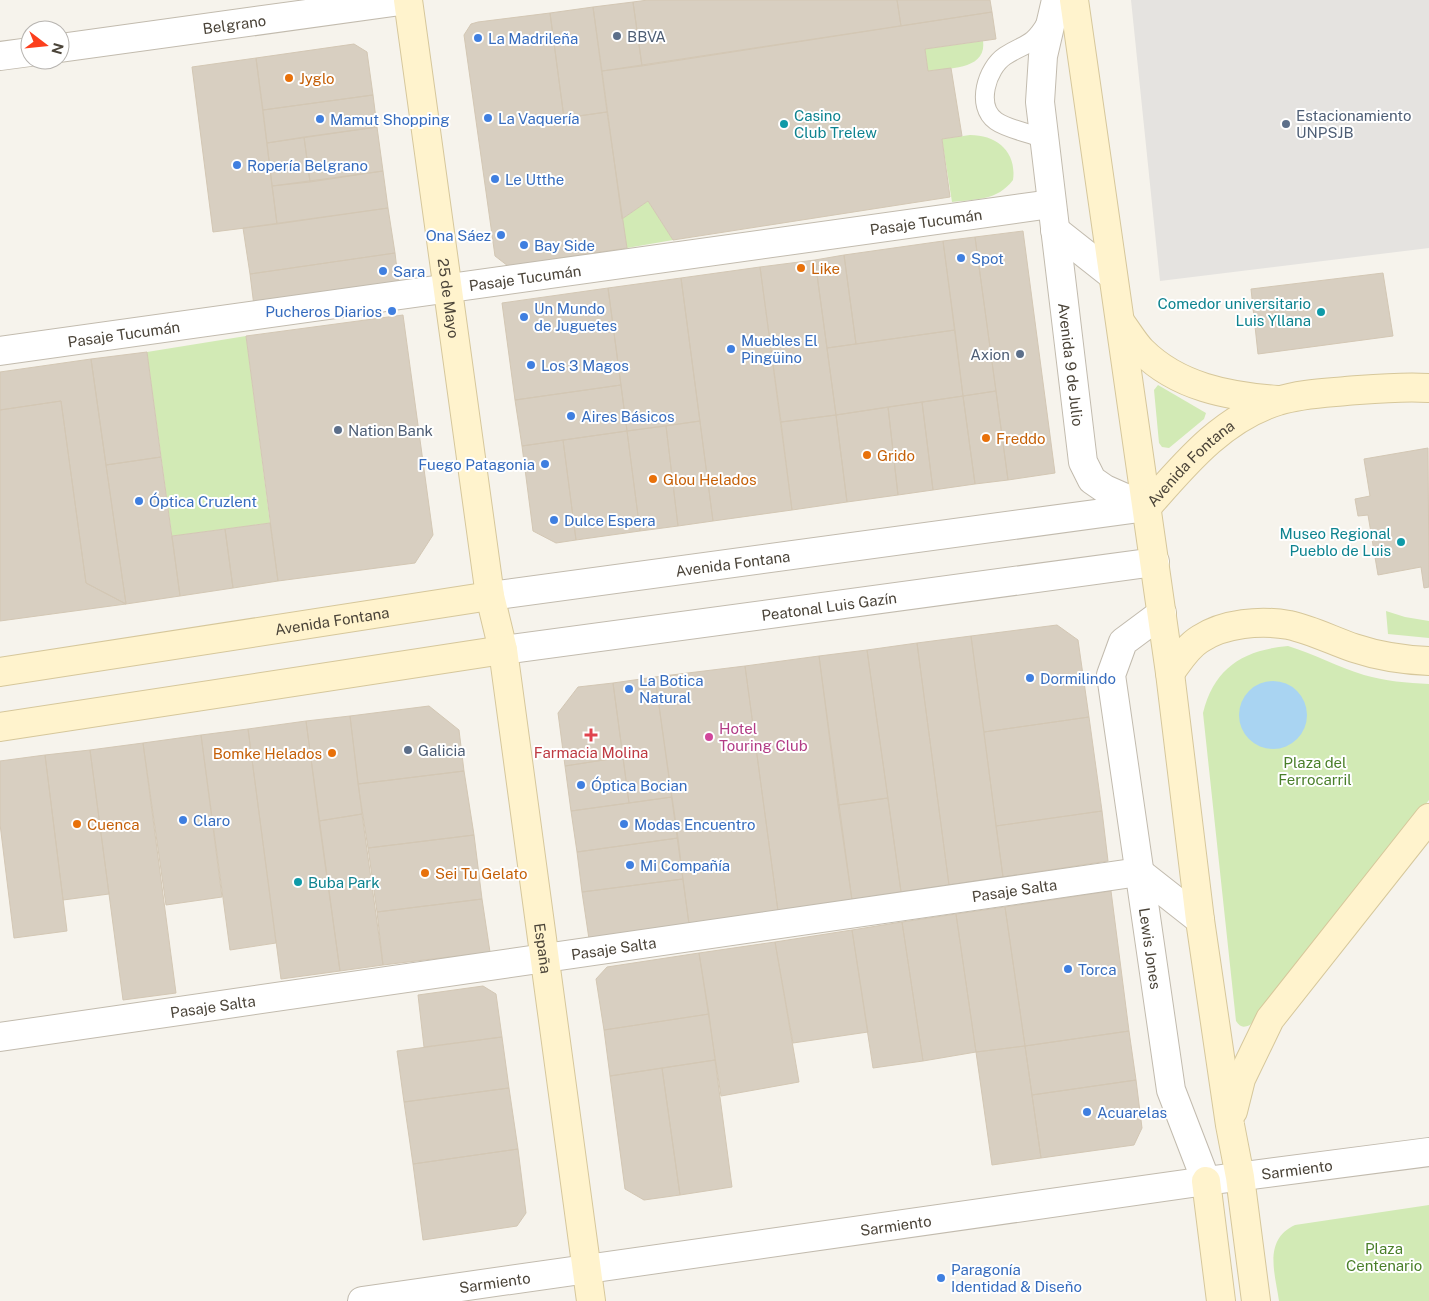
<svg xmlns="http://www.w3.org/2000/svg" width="1429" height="1301" font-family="'Public Sans',sans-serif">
<rect width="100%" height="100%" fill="#f6f3ec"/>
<path fill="#d2eab5" d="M 983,41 C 987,70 949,68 928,71 L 925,49 Z
M 970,135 C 997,135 1017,152 1013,180 C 997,201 976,199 952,202 L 942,139 Z
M 648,201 L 673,240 L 627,248 L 622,219 Z
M 246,336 L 270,523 L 172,536 L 147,352 Z
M 1158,385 L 1206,413 L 1204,419 L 1169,448 L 1162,447 L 1159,443 L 1154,390 Z
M 1386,611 L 1405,617 L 1429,621 L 1429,638 L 1388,634 Z
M 1288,646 C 1314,654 1338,667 1364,675 C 1385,681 1407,683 1429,684 L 1429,800 L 1250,1025 C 1243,1028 1240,1027 1236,1021 L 1203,713 C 1214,668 1243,650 1288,646 Z
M 1429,1205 L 1429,1301 L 1279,1301 C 1275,1273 1263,1240 1295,1225 Z"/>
<path fill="#e5e3e0" d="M 1131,0 L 1429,0 L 1429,248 L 1160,281 Z"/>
<path fill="#a9d4f2" d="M1239 715a34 34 0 1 1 68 0a34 34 0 1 1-68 0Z"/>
<path fill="#d8cfc1" stroke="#d3c7b4" d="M 648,0 L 897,0 L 901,26 L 642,66 L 633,2 Z
M 897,0 L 990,0 L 992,12 L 901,26 Z
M 633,2 L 642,66 L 602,71 L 593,7 Z
M 593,7 L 607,112 L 564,118 L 550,13 Z
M 992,12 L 996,39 L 925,49 L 928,71 L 951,68 L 962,136 L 942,139 L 950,197 L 673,240 L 648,201 L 622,219 L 602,71 Z
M 550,13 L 564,118 L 607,112 L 627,248 L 508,266 L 495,256 L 464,35 L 471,24 L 478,22 Z
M 354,44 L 367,52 L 373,95 L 263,110 L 256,58 Z
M 256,58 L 277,224 L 213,232 L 192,67 Z
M 373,95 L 377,127 L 267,143 L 263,110 Z
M 377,127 L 383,171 L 310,182 L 304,137 Z
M 304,137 L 310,182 L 272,186 L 267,143 Z
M 383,171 L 388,208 L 277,224 L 272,186 Z
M 388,208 L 395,253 L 250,274 L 243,228 Z
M 1023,231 L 1055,473 L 1008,480 L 975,237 Z
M 975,237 L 996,391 L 963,396 L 943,241 Z
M 943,241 L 955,330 L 856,344 L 844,255 Z
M 395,253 L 399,286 L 254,306 L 250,274 Z
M 844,255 L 856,344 L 827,348 L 815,260 Z
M 815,260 L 836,415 L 781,422 L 760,267 Z
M 760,267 L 792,510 L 713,521 L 681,278 Z
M 1383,273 L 1393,336 L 1258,354 L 1251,289 Z
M 681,278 L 700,421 L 627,431 L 608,288 Z
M 608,288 L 621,385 L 515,400 L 502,303 Z
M 403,315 L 433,535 L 415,563 L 278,581 L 246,336 Z
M 955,330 L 963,396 L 836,415 L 827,348 Z
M 147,352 L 161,457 L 106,465 L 91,359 Z
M 91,359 L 106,465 L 126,604 L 86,583 L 61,401 L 0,410 L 0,372 Z
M 621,385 L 627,431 L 522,446 L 515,400 Z
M 996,391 L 1008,480 L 975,484 L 963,396 Z
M 963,396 L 975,484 L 933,490 L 922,402 Z
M 61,401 L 86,583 L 126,604 L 0,621 L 0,410 Z
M 922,402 L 933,490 L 898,495 L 888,407 Z
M 888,407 L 898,495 L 847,502 L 836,415 Z
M 836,415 L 847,502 L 792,510 L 781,422 Z
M 700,421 L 713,521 L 678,526 L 666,426 Z
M 666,426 L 678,526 L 640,531 L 627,431 Z
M 627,431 L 640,531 L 576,540 L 563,440 Z
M 563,440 L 576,540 L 556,543 L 533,531 L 522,446 Z
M 1428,448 L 1429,587 L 1424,588 L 1421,567 L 1378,575 L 1368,515 L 1358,516 L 1355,499 L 1370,496 L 1364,459 Z
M 161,457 L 180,596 L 126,604 L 106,465 Z
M 270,523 L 278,581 L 233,588 L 225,529 Z
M 225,529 L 233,588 L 180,596 L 172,536 Z
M 1057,625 L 1078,640 L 1089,717 L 984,732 L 971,636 Z
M 971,636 L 1003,877 L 949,885 L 917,643 Z
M 917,643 L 949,885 L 901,892 L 867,650 Z
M 867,650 L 888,798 L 838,805 L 819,656 Z
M 819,656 L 852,900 L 778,911 L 745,666 Z
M 745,666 L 778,911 L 689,924 L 655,677 Z
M 655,677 L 672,797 L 629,803 L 613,683 Z
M 613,683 L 623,757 L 565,766 L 558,713 L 578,687 Z
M 429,706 L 459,730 L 464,771 L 358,784 L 350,716 Z
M 350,716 L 362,814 L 319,821 L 306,721 Z
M 1089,717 L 1102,811 L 996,826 L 984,732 Z
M 306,721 L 340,971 L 281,979 L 248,729 Z
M 248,729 L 276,943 L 230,950 L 201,735 Z
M 201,735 L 222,897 L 166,905 L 143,743 Z
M 143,743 L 176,993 L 123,1000 L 90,750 Z
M 90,750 L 109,894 L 63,900 L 45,755 Z
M 45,755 L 67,931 L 14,938 L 0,824 L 0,761 Z
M 623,757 L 629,803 L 571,811 L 565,766 Z
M 464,771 L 474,835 L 368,848 L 358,784 Z
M 672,797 L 678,838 L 577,852 L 571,811 Z
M 888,798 L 901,892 L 852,900 L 838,805 Z
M 1102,811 L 1108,861 L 1003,877 L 996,826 Z
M 362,814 L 383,965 L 340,971 L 319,821 Z
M 474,835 L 482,899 L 377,912 L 368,848 Z
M 678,838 L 683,879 L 582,892 L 577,852 Z
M 683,879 L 689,924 L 589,939 L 582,892 Z
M 1111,891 L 1129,1031 L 1025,1046 L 1005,907 Z
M 482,899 L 490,952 L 383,965 L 377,912 Z
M 1005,907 L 1025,1046 L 976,1052 L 956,914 Z
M 956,914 L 976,1052 L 923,1061 L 902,922 Z
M 902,922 L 923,1061 L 873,1068 L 852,930 Z
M 852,930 L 868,1032 L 793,1043 L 775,942 Z
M 775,942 L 799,1082 L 721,1096 L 699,953 Z
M 699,953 L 709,1014 L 604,1030 L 596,979 L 607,967 Z
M 483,986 L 496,994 L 502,1037 L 424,1047 L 418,995 Z
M 709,1014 L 715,1060 L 610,1076 L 604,1030 Z
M 1129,1031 L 1136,1080 L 1032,1095 L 1025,1046 Z
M 502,1037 L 509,1088 L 404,1102 L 397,1051 Z
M 1025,1046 L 1041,1158 L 992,1165 L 976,1052 Z
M 715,1060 L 732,1187 L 680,1195 L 662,1068 Z
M 662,1068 L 680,1195 L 644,1200 L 625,1189 L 610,1076 Z
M 1136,1080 L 1142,1128 L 1134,1145 L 1041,1158 L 1032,1095 Z
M 509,1088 L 518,1149 L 413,1164 L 404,1102 Z
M 518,1149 L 526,1213 L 517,1226 L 423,1240 L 413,1164 Z"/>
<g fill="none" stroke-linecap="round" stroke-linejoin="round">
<g stroke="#c2bbae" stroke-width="20">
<path id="lane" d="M 1044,139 C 1030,133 1007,129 996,121 C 975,106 987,68 1005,56 C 1025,43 1032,47 1046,23"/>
</g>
<g stroke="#c2bbae" stroke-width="30">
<g id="street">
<path id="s1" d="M 1056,0 L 1043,56 L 1040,102 L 1083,462 L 1092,480 L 1105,489 L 1146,507"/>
<path id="s2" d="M 60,48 L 408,0"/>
<path d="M 0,56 L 30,52"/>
<path d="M 1055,230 L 1112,275"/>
<path id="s3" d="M 0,351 L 1051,204"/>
<path id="s4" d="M 490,596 L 1147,507"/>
<path id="s5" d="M 1162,613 L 1123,642 L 1111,675 L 1171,1090 L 1206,1181"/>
<path id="s6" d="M 503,650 L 1155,562"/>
<path id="s7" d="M 0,1037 L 1139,872 L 1200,920"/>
<path id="s8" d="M 362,1301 L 1206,1181 L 1429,1152"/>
</g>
</g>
<g stroke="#d6c79b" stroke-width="30">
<g id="secondary">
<path id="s9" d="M 408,0 L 490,596 L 503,650 L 591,1301"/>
<path d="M 1074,0 L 1170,673 L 1200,920 L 1230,1125 L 1240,1177 L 1256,1301"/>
<path d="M 1121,323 C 1128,332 1134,343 1142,351 C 1178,387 1228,396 1277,400"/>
<path id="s10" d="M 1147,507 C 1184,465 1222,418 1278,401 C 1299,394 1324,393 1346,391 C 1373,389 1401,386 1429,388"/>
<path id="s11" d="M 0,672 L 490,596"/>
<path d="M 1170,673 C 1179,661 1187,647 1200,639 C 1224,623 1261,620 1289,625 C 1312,630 1333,641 1354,648 C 1378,656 1403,660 1429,661"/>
<path d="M 0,727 L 503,650"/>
<path d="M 1233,1111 L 1241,1079 L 1270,1019 L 1429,818"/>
<path d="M 1206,1181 L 1221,1301"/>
</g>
</g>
<use href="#lane" stroke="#fff" stroke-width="18"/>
<use href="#street" stroke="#fff" stroke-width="28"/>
<use href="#secondary" stroke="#fff3cd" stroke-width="28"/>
</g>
<g fill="#5c6f8a" stroke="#fff" stroke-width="2">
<circle cx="617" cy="36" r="5"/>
<circle cx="1286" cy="124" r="5"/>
<circle cx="1020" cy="354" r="5"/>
<circle cx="338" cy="430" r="5"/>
<circle cx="408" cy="750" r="5"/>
</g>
<g fill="#3f7fe0" stroke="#fff" stroke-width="2">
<circle cx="478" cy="38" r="5"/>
<circle cx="488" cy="118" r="5"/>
<circle cx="320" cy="119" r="5"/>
<circle cx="237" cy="165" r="5"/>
<circle cx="495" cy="179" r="5"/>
<circle cx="501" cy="235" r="5"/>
<circle cx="524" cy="245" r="5"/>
<circle cx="961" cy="258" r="5"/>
<circle cx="383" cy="271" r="5"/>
<circle cx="392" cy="311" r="5"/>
<circle cx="524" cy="317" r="5"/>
<circle cx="731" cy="349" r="5"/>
<circle cx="531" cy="365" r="5"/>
<circle cx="571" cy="416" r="5"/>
<circle cx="545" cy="464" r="5"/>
<circle cx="139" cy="501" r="5"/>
<circle cx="554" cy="520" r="5"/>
<circle cx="1030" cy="678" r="5"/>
<circle cx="629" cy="689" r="5"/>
<circle cx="581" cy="785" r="5"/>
<circle cx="183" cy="820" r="5"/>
<circle cx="624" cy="824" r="5"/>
<circle cx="630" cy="865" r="5"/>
<circle cx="1068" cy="969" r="5"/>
<circle cx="1087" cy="1112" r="5"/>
<circle cx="941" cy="1278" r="5"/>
</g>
<g fill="#e8710a" stroke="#fff" stroke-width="2">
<circle cx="289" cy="78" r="5"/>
<circle cx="801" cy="268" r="5"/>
<circle cx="986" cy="438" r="5"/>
<circle cx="867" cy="455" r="5"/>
<circle cx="653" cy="479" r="5"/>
<circle cx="332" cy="753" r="5"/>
<circle cx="77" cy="824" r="5"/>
<circle cx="425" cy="873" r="5"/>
</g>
<g fill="#0f9aa8" stroke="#fff" stroke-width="2">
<circle cx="784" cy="124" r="5"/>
<circle cx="1321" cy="312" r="5"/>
<circle cx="1401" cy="542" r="5"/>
<circle cx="298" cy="882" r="5"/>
</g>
<path fill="#e0444e" stroke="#fff" stroke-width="2" d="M588.5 727.5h5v5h5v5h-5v5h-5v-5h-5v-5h5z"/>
<circle fill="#d1479c" stroke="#fff" stroke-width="2" cx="709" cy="737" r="5"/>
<g text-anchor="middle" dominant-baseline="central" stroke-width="4" stroke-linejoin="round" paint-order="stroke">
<g font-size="15" fill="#4b4439" stroke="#fff">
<text stroke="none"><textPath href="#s2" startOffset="176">Belgrano</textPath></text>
<text stroke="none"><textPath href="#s3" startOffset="935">Pasaje Tucumán</textPath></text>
<text stroke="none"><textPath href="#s3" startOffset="530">Pasaje Tucumán</textPath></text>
<text stroke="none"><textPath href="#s9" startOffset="301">25 de Mayo</textPath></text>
<text stroke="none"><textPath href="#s3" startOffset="125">Pasaje Tucumán</textPath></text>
<text stroke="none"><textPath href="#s1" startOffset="368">Avenida 9 de Julio</textPath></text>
<text stroke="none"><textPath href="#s10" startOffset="62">Avenida Fontana</textPath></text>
<text stroke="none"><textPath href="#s4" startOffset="245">Avenida Fontana</textPath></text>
<text stroke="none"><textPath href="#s6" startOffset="329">Peatonal Luis Gazín</textPath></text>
<text stroke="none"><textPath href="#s11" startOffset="336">Avenida Fontana</textPath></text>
<text stroke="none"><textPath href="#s7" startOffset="1025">Pasaje Salta</textPath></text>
<text stroke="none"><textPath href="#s9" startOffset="958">España</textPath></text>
<text stroke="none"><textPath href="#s7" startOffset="620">Pasaje Salta</textPath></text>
<text stroke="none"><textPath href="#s5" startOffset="360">Lewis Jones</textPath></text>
<text stroke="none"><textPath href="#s7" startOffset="215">Pasaje Salta</textPath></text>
<text stroke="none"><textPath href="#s8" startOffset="944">Sarmiento</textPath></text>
<text stroke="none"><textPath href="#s8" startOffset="539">Sarmiento</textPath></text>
<text stroke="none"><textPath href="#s8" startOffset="134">Sarmiento</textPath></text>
</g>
<g font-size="15" fill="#4e5e75" stroke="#fff" text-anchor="start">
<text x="627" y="36">BBVA</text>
<text x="1296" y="115">Estacionamiento<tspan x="1296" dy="17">UNPSJB</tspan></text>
<text x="1010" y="354" text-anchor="end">Axion</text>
<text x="348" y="430">Nation Bank</text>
<text x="418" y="750">Galicia</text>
</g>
<g font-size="15" fill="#366cbe" stroke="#fff" text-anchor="start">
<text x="488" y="38">La Madrileña</text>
<text x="498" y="118">La Vaquería</text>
<text x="330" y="119">Mamut Shopping</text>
<text x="247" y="165">Ropería Belgrano</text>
<text x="505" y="179">Le Utthe</text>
<text x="491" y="235" text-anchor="end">Ona Sáez</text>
<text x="534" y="245">Bay Side</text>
<text x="971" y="258">Spot</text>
<text x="393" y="271">Sara</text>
<text x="534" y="308">Un Mundo<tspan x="534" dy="17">de Juguetes</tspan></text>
<text x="382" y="311" text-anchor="end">Pucheros Diarios</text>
<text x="741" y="340">Muebles El<tspan x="741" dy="17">Pingüino</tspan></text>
<text x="541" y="365">Los 3 Magos</text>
<text x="581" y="416">Aires Básicos</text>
<text x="535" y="464" text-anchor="end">Fuego Patagonia</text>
<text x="149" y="501">Óptica Cruzlent</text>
<text x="564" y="520">Dulce Espera</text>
<text x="1040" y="678">Dormilindo</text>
<text x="639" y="680">La Botica<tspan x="639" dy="17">Natural</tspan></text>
<text x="591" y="785">Óptica Bocian</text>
<text x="193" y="820">Claro</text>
<text x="634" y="824">Modas Encuentro</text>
<text x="640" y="865">Mi Compañía</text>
<text x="1078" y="969">Torca</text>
<text x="1097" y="1112">Acuarelas</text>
<text x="951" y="1269">Paragonía<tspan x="951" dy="17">Identidad &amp; Diseño</tspan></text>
</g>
<g font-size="15" fill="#c56008" stroke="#fff" text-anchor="start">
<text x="299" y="78">Jyglo</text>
<text x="811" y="268">Like</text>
<text x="996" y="438">Freddo</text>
<text x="877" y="455">Grido</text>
<text x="663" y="479">Glou Helados</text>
<text x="322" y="753" text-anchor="end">Bomke Helados</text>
<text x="87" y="824">Cuenca</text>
<text x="435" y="873">Sei Tu Gelato</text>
</g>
<g font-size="15" fill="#0d838f" stroke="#fff" text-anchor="start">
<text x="794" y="115">Casino<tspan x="794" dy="17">Club Trelew</tspan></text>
<text x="1311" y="303" text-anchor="end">Comedor universitario<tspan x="1311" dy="17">Luis Yllana</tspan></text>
<text x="1391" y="533" text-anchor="end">Museo Regional<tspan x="1391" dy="17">Pueblo de Luis</tspan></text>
<text x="308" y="882">Buba Park</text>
</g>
<g font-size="15" fill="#b23c85" stroke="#fff" text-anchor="start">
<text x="719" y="728">Hotel<tspan x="719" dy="17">Touring Club</tspan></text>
</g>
<g font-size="15" fill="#be3a42" stroke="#fff">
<text x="591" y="752">Farmacia Molina</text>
</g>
<g font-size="15" fill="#4a7f2a" stroke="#fff">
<text x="1315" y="762">Plaza del<tspan x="1315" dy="17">Ferrocarril</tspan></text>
<text x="1384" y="1248">Plaza<tspan x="1384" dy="17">Centenario</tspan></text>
</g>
</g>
<g transform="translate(45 45) rotate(106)"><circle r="24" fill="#ffffff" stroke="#b7b4b0"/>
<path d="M0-4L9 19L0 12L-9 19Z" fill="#fc3f1d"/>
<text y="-8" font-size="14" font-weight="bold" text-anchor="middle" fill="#4b4439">N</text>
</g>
</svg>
